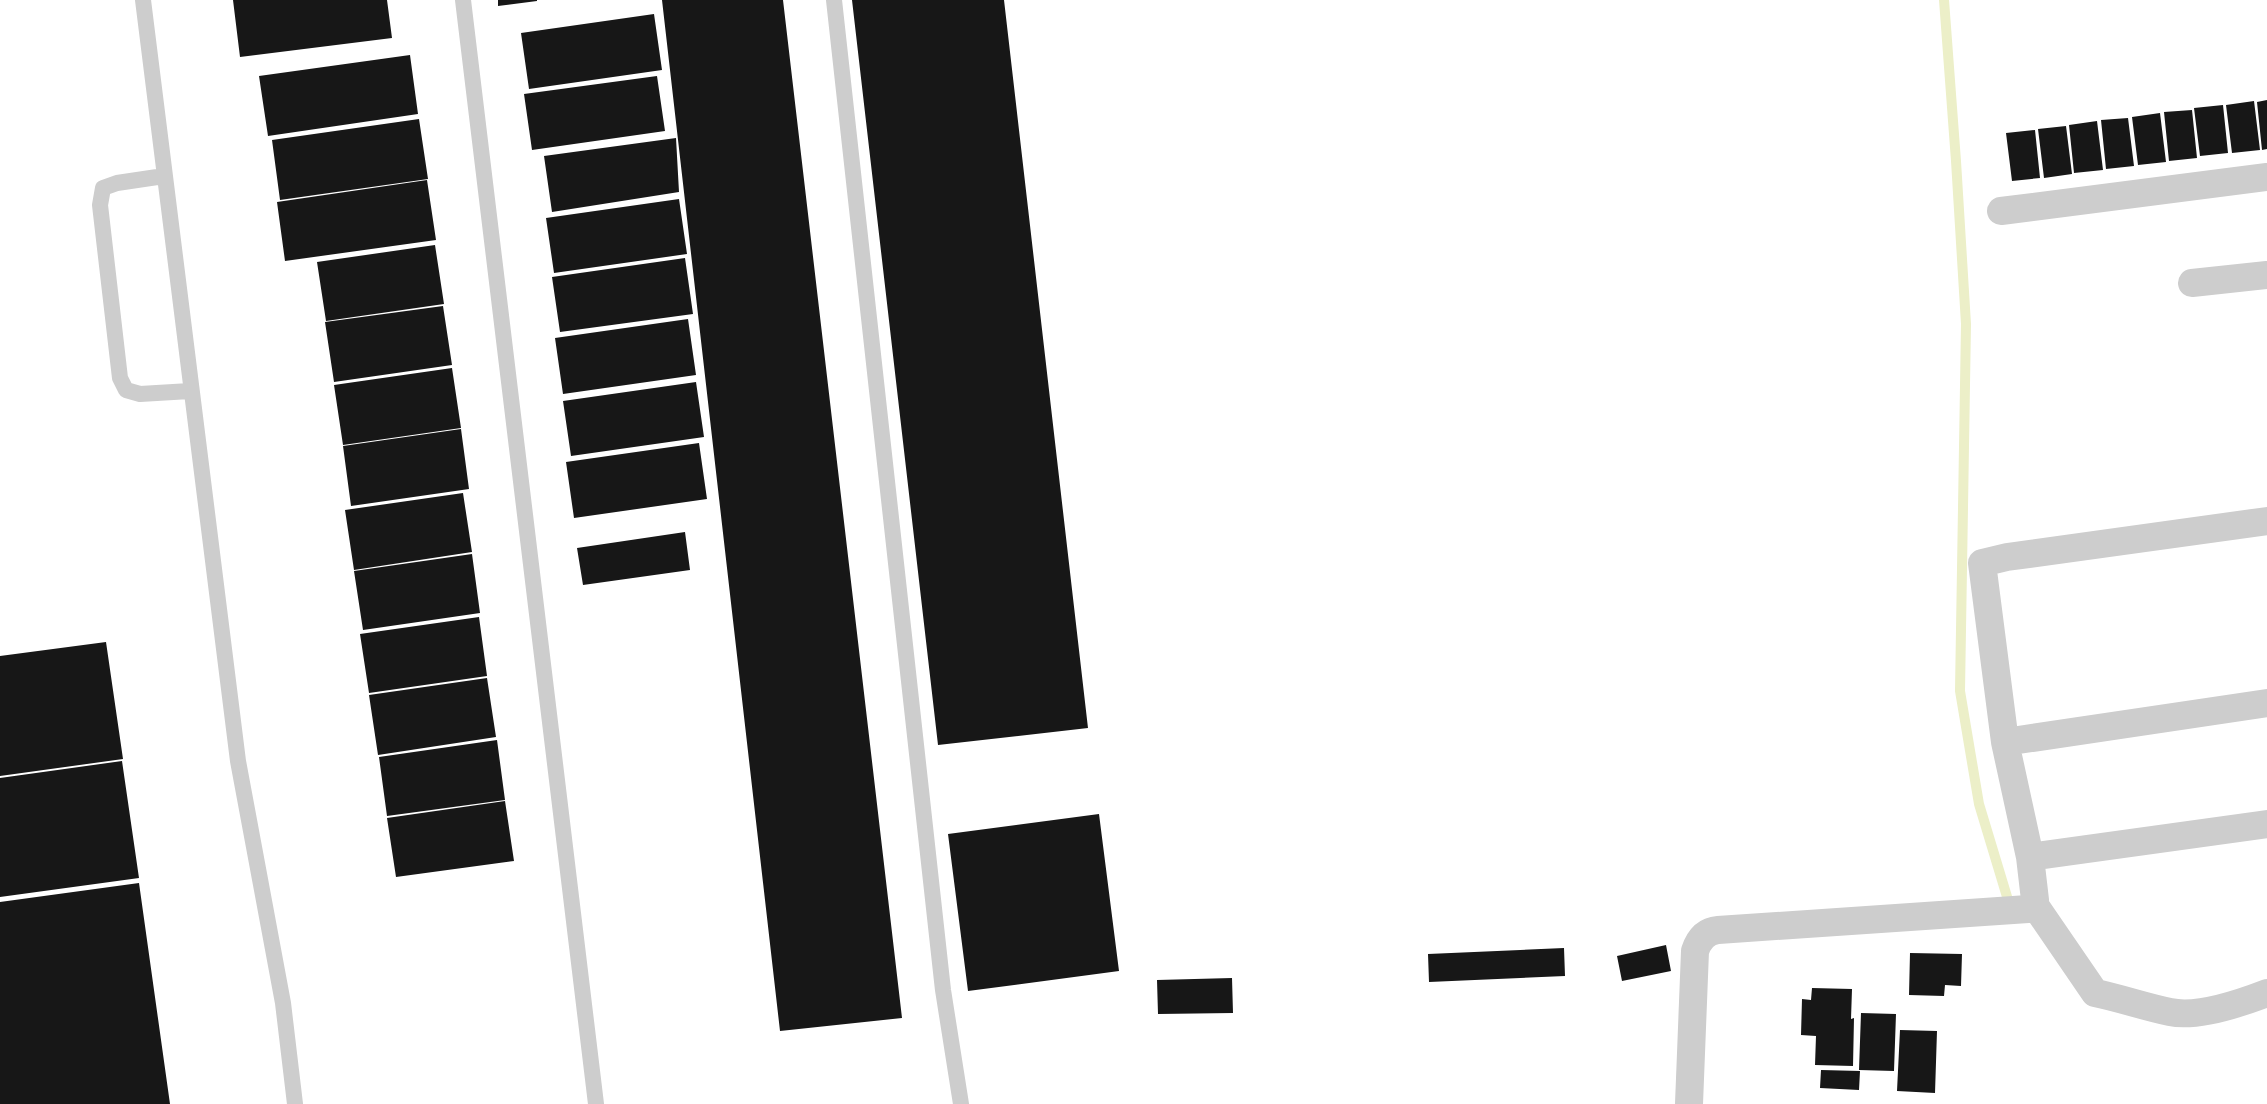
<svg xmlns="http://www.w3.org/2000/svg" width="2267" height="1104" font-family="Rubik,sans-serif">
<rect width="100%" height="100%" fill="#fff"/>
<g fill="none" stroke-linecap="round" stroke-linejoin="round">
<path stroke="#ecefc8" stroke-width="10" d="M 1944,0 L 1956,161 L 1966,324 L 1960,691 L 1979,804 L 2008,900"/>
</g>
<path fill="#171717" d="M 233,0 L 387,0 L 392,38 L 240,57 Z
M 498,0 L 537,0 L 537,1 L 498,6 Z
M 662,0 L 783,0 L 902,1018 L 780,1031 Z
M 852,0 L 1004,0 L 1088,728 L 938,745 Z
M 654,14 L 662,70 L 529,89 L 521,33 Z
M 410,55 L 418,114 L 268,136 L 259,76 Z
M 657,76 L 665,131 L 532,150 L 524,94 Z
M 2267,100 L 2267,149 L 2262,150 L 2257,102 Z
M 2254,101 L 2260,150 L 2232,153 L 2226,105 Z
M 2223,105 L 2228,153 L 2200,156 L 2194,108 Z
M 2192,110 L 2197,158 L 2169,161 L 2164,112 Z
M 2160,113 L 2166,162 L 2138,165 L 2132,117 Z
M 2128,118 L 2134,166 L 2106,169 L 2101,120 Z
M 419,119 L 428,179 L 280,200 L 272,140 Z
M 2097,121 L 2103,170 L 2074,173 L 2069,125 Z
M 2066,126 L 2072,174 L 2044,178 L 2038,129 Z
M 2035,130 L 2040,178 L 2012,181 L 2006,133 Z
M 676,138 L 679,192 L 552,212 L 544,156 Z
M 427,180 L 436,240 L 285,261 L 277,202 Z
M 679,199 L 687,254 L 554,273 L 546,218 Z
M 435,245 L 444,304 L 326,321 L 317,262 Z
M 685,258 L 693,314 L 560,332 L 552,277 Z
M 443,306 L 452,365 L 334,382 L 325,322 Z
M 688,319 L 696,375 L 563,394 L 555,338 Z
M 452,368 L 461,428 L 343,445 L 334,385 Z
M 696,382 L 704,437 L 571,456 L 563,401 Z
M 461,429 L 469,489 L 351,506 L 343,446 Z
M 699,443 L 707,499 L 574,518 L 566,462 Z
M 463,493 L 472,552 L 354,570 L 345,510 Z
M 685,532 L 690,570 L 583,585 L 577,548 Z
M 472,554 L 480,613 L 363,630 L 354,571 Z
M 479,617 L 487,676 L 369,693 L 360,634 Z
M 106,642 L 123,759 L 0,776 L 0,656 Z
M 487,678 L 496,737 L 378,755 L 369,695 Z
M 497,740 L 505,800 L 387,816 L 379,757 Z
M 122,761 L 139,878 L 0,897 L 0,778 Z
M 505,801 L 514,861 L 396,877 L 387,818 Z
M 1099,814 L 1119,971 L 968,991 L 948,834 Z
M 139,883 L 170,1104 L 0,1104 L 0,902 Z
M 1666,945 L 1671,971 L 1622,981 L 1617,956 Z
M 1564,948 L 1565,976 L 1429,982 L 1428,954 Z
M 1910,953 L 1962,954 L 1961,986 L 1945,985 L 1944,996 L 1909,995 Z
M 1232,978 L 1233,1013 L 1158,1014 L 1157,980 Z
M 1812,988 L 1852,989 L 1851,1019 L 1854,1018 L 1853,1066 L 1815,1065 L 1816,1036 L 1801,1035 L 1802,999 L 1811,1000 Z
M 1861,1013 L 1896,1014 L 1894,1071 L 1859,1070 Z
M 1900,1030 L 1937,1031 L 1935,1093 L 1897,1091 Z
M 1821,1070 L 1860,1071 L 1859,1090 L 1820,1088 Z"/>
<g fill="none" stroke-linecap="round" stroke-linejoin="round">
<path stroke="#cdcdcd" stroke-width="16" d="M 143,0 L 238,761 L 283,1003 L 295,1104
M 463,0 L 596,1104
M 834,0 L 943,990 L 961,1104
M 164,176 L 117,183 L 103,188 L 100,205 L 120,378 L 126,390 L 140,394 L 190,391"/>
<path stroke="#cdcdcd" stroke-width="28" d="M 2001,211 L 2267,177
M 2192,283 L 2267,275
M 2005,742 L 2267,703
M 2030,857 L 2267,824
M 2034,904 L 2095,993 C 2120,998 2145,1007 2170,1012 C 2197,1018 2241,1003 2267,993
M 1689,1104 L 1695,951 C 1699,939 1706,931 1718,930 L 2028,909 L 2033,907 L 2035,900 L 2030,857 L 2005,742 L 1982,563 L 2007,557 L 2267,521"/>
</g>
</svg>
